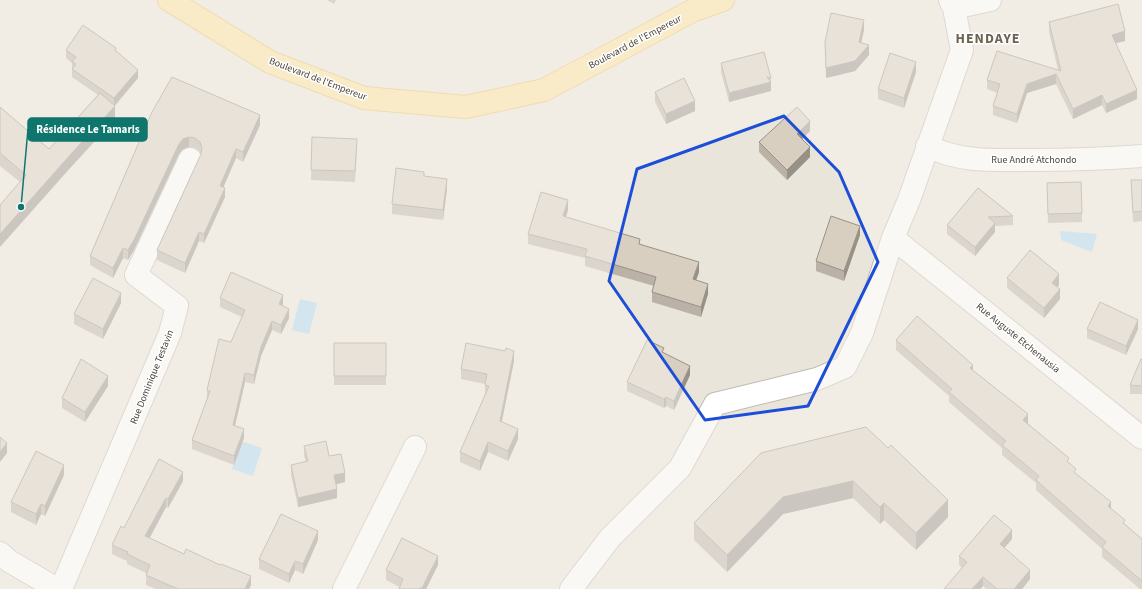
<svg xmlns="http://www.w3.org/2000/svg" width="1142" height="589" font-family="'Source Sans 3',sans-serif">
<rect width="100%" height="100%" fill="#f6f3ec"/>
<path fill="#eae5da" d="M 0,0 L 1142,0 L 1142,589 L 0,589 Z"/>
<path fill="#a9d4f2" d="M 1060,231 L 1097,234 L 1092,252 L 1061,240 Z
M 300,299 L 317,303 L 309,334 L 292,330 Z
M 240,441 L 262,448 L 253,476 L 232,469 Z"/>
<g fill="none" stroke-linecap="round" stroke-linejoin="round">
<g stroke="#c2bbae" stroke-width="24">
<path id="minor" d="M 954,8 L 990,0
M 927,146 C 960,162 990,160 1026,160 C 1065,160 1103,159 1142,156
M 893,238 L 1142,438
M 0,553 L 9,561 L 57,589
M 61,589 L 170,333 L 177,306 L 136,275 L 190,159
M 344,589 L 415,447
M 571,589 L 610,538 L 680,468 L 715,404 L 817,379 L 845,367 L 862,333 L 893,238 L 909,200 L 962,50 L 954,8 L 950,0"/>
</g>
<g stroke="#e6c16a" stroke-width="24">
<path id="major" d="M 169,0 L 270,62 L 364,98 L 466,107 L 544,90 L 692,11 L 723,0"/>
</g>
<use href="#minor" stroke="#fff" stroke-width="22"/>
<use href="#major" stroke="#ffe39c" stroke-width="22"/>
</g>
<path fill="#bab2a6" d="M 327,0 L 336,0 L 334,4 Z
M 1049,22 L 1125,41 L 1115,43 L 1137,99 L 1106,113 L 1102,105 L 1073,119 L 1056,84 L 1027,93 L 1017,123 L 993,115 L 993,106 L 998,93 L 987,89 L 987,80 L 1058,70 L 1049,32 Z
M 864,30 L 861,42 L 869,55 L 855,71 L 826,78 L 825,42 Z
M 66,50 L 116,51 L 138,78 L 115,106 L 115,119 L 71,167 L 20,182 L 0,166 L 0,107 L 49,149 L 98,95 L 72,77 L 72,63 L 66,58 Z
M 721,63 L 771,78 L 771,91 L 729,102 L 721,72 Z
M 916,72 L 904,108 L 878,99 L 878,89 Z
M 655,92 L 695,111 L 666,124 L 655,102 Z
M 152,112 L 260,125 L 243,162 L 236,158 L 223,187 L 225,197 L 204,243 L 199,241 L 185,273 L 157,260 L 157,250 L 201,155 L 200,152 L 195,148 L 189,147 L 183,149 L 179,154 L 134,250 L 128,260 L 123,258 L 113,278 L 90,265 L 90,256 Z
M 810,131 L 802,139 L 810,157 L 787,180 L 759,152 L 759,142 Z
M 312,137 L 357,149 L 355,182 L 311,180 Z
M 424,176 L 447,189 L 443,220 L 392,214 L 392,204 Z
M 1131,180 L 1142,180 L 1142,221 L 1133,222 Z
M 1047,183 L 1082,213 L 1082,222 L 1048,223 Z
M 978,188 L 1013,216 L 1013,225 L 995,226 L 995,232 L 975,256 L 947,234 L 947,225 Z
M 568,210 L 566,217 L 640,244 L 699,272 L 696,280 L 708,294 L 701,317 L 652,302 L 652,292 L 654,286 L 585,266 L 585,258 L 528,244 L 528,234 Z
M 860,235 L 844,281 L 816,271 L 816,261 Z
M 1007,278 L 1059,285 L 1057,287 L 1060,299 L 1044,318 L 1007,288 Z
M 220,298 L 283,304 L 282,305 L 289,318 L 281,334 L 272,330 L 261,356 L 254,384 L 245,382 L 235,426 L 244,438 L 234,465 L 192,449 L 192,440 L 207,399 L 207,390 L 231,342 L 242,317 L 220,307 Z
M 121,303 L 103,339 L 74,324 L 74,314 Z
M 1087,329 L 1138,329 L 1126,355 L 1087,338 Z
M 896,340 L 973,370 L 1069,463 L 1076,474 L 1111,508 L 1125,524 L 1142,539 L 1142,589 L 1140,589 L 1102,557 L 1102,549 L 1036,490 L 1036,483 L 1002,455 L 1002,448 L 949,402 L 949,396 L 896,350 Z
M 334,343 L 386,343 L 386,385 L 334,385 Z
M 664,353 L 690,375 L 674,410 L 666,406 L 664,408 L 627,391 L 627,382 Z
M 1142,359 L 1142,394 L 1130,394 L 1130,385 Z
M 514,361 L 501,421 L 518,439 L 508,461 L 488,452 L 480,471 L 460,462 L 460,452 L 485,395 L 485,384 L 461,379 L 461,369 Z
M 108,386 L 85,422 L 62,408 L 62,398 Z
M 866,427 L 948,517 L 916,550 L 884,520 L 880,524 L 853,498 L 783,514 L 727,572 L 694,540 L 694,523 Z
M 304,446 L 329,456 L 345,482 L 336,484 L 337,498 L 298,507 L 291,475 L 291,465 L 306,462 L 304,456 Z
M 64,475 L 45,516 L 41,514 L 36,525 L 11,512 L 11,502 Z
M 183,481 L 168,508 L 166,507 L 150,538 L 251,585 L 249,589 L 156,589 L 146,585 L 146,573 L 127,564 L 127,561 L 112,554 L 112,545 Z
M 1012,539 L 1004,548 L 1030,579 L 1022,589 L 986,589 L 983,586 L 980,589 L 944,589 L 962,568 L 959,565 L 959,556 Z
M 318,540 L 303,574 L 295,570 L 289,583 L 259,569 L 259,559 Z
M 438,565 L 426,589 L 399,589 L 400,587 L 386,580 L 386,570 Z"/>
<path fill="#979187" d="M 864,20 L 864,30 L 859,52 L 859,42 Z
M 1125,31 L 1125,41 L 1112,44 L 1112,35 Z
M 869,45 L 869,55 L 855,71 L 826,78 L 826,68 Z
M 916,62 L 916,72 L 904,108 L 904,98 Z
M 138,70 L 138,78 L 114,106 L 114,98 Z
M 1056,74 L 1056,84 L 1027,93 L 1017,123 L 1017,114 L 1027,84 Z
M 771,82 L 771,91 L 729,102 L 729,93 Z
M 1137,90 L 1137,99 L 1106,113 L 1106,104 Z
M 1102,95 L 1102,105 L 1073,119 L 1073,109 Z
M 695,101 L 695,111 L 666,124 L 666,114 Z
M 115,106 L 115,119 L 71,167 L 0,247 L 0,234 L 71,154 Z
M 260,115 L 260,125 L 243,162 L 243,152 Z
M 810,121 L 810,131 L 797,144 L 797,134 Z
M 189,137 L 189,147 L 183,149 L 179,154 L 134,250 L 128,260 L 128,250 L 179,144 L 183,139 Z
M 810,147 L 810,157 L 787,180 L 787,170 Z
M 236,149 L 236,158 L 220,195 L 220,186 Z
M 447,179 L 447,189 L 443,220 L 443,210 Z
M 225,188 L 225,197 L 204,243 L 204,234 Z
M 568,200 L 568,210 L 563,226 L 563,216 Z
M 995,223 L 995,232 L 975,256 L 975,247 Z
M 860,226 L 860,235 L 844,281 L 844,271 Z
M 199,232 L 199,241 L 185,273 L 185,263 Z
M 123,248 L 123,258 L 113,278 L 113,268 Z
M 699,262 L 699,272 L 693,289 L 693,279 Z
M 1059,274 L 1059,285 L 1052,293 L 1052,283 Z
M 708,284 L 708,294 L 701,317 L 701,307 Z
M 1060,289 L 1060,299 L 1044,318 L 1044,308 Z
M 121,293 L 121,303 L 103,339 L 103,329 Z
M 283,295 L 283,304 L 279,313 L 279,304 Z
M 289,309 L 289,318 L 281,334 L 281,325 Z
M 1138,320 L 1138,329 L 1126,355 L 1126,346 Z
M 272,321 L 272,330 L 261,356 L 254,384 L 254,375 L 261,347 Z
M 514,351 L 514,361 L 500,431 L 500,421 Z
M 973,365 L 973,375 L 970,368 Z
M 690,366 L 690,375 L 674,410 L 674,401 Z
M 245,373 L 245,382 L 233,434 L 233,425 Z
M 108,376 L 108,386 L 85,422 L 85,412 Z
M 666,397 L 666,406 L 664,408 L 664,399 Z
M 1028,414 L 1028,424 L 1023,420 Z
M 244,429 L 244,438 L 234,465 L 234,456 Z
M 518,429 L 518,439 L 508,461 L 508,451 Z
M 488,442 L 488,452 L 480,471 L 480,461 Z
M 7,443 L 7,453 L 0,462 L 0,452 Z
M 64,465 L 64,475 L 45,516 L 45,506 Z
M 183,472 L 183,481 L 168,508 L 168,499 Z
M 345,473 L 345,482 L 334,485 L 334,475 Z
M 853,481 L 853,498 L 783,514 L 727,572 L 727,555 L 783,497 Z
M 337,489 L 337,498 L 298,507 L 298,498 Z
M 166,498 L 166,507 L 145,546 L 145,536 Z
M 948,500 L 948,517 L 916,550 L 916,533 Z
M 1111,502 L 1111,513 L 1108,506 Z
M 884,503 L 884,520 L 880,524 L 880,507 Z
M 41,504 L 41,514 L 36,525 L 36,514 Z
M 1012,530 L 1012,539 L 1000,553 L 1000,544 Z
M 318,531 L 318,540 L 303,574 L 303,564 Z
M 438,556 L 438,565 L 426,589 L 422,589 Z
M 295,561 L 295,570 L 289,583 L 289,574 Z
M 1030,570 L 1030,579 L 1022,589 L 1014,589 Z
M 251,576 L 251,585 L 249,589 L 245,589 Z
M 983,577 L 983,586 L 980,589 L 972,589 Z"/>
<path fill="#d8cfc1" stroke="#979187" d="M 1118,4 L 1125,31 L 1112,35 L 1137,90 L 1106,104 L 1102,95 L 1073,109 L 1056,74 L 1027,84 L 1017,114 L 993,106 L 1000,84 L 987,80 L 997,51 L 1061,71 L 1049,22 Z
M 831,13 L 864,20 L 859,42 L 869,45 L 855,61 L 826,68 L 825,42 Z
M 83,25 L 116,48 L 115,50 L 138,70 L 114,98 L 72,69 L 76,64 L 72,62 L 76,57 L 66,50 Z
M 764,52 L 771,78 L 767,77 L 771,82 L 729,93 L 721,63 Z
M 890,53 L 916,62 L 904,98 L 878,89 Z
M 172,77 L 260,115 L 243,152 L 236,149 L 220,186 L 225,188 L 204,234 L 199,232 L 185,263 L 157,250 L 201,154 L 202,148 L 200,142 L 195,138 L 189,137 L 183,139 L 179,144 L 134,240 L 128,250 L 123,248 L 113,268 L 90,256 L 152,112 Z
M 684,78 L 695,101 L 666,114 L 655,92 Z
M 100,93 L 115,106 L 71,154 L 0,234 L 0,205 L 26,175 L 0,153 L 0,107 L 49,149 Z
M 797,107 L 810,121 L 797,134 L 810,147 L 787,170 L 759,142 Z
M 312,137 L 357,139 L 355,171 L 311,170 Z
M 396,168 L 424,172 L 424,176 L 447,179 L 443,210 L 392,204 Z
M 1131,180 L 1142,180 L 1142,211 L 1133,212 Z
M 1081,182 L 1082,213 L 1048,214 L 1047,183 Z
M 978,188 L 1013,216 L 988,217 L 995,223 L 975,247 L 947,225 Z
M 541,192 L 568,200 L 563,216 L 640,239 L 639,244 L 699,262 L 693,279 L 708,284 L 701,307 L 652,292 L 656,277 L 585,256 L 587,249 L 528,234 Z
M 831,216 L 860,226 L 844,271 L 816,261 Z
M 1030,250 L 1059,274 L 1052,283 L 1060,289 L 1044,308 L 1007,278 Z
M 231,272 L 283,295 L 279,304 L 289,309 L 281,325 L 272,321 L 261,347 L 254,375 L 245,373 L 233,425 L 244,429 L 234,456 L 192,440 L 210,391 L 207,390 L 219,339 L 231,342 L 245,310 L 220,298 Z
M 93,278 L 121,293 L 103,329 L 74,314 Z
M 1100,302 L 1138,320 L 1126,346 L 1087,329 Z
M 917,316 L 973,365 L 970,368 L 1028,414 L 1023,420 L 1069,458 L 1067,461 L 1076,469 L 1074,472 L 1111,502 L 1108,506 L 1125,520 L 1123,523 L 1142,539 L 1142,581 L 1102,547 L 1106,542 L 1036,480 L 1039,476 L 1002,445 L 1006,441 L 949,392 L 952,389 L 896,340 Z
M 647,340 L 664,348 L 662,352 L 690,366 L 674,401 L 666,397 L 664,399 L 627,382 Z
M 334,343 L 386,343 L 386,376 L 334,376 Z
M 466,343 L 505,351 L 506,348 L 514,351 L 500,421 L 518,429 L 508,451 L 488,442 L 480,461 L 460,452 L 489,386 L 485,385 L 487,374 L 461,369 Z
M 81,359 L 108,376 L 85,412 L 62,398 Z
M 1141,359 L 1142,359 L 1142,386 L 1130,385 Z
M 866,427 L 888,448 L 891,445 L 948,500 L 916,533 L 884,503 L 880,507 L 853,481 L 783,497 L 727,555 L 694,523 L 761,453 Z
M 0,437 L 7,443 L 0,452 Z
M 326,441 L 329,456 L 341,454 L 345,473 L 334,475 L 337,489 L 298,498 L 291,465 L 308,461 L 304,446 Z
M 36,451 L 64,465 L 45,506 L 41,504 L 36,514 L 11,502 Z
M 159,459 L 183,472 L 168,499 L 166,498 L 145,536 L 184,554 L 186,549 L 220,565 L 221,564 L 251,576 L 245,589 L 178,589 L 146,575 L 150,565 L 127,554 L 128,552 L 112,545 L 121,526 L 124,528 Z
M 281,514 L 318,531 L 303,564 L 295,561 L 289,574 L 259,559 Z
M 994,515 L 1012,530 L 1000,544 L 1030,570 L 1014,589 L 997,589 L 983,577 L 972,589 L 944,589 L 967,562 L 959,556 Z
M 402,538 L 438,556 L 422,588 L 420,588 L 419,589 L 399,589 L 403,579 L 386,570 Z"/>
<path d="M0 0H1142V589H0ZM 784,116 L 839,172 L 878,262 L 808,406 L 705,420 L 609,281 L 637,169 Z" fill="#f6f3ec" fill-opacity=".55" fill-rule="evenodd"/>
<path fill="none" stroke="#1d4ed8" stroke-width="3" stroke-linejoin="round" d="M 784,116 L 839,172 L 878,262 L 808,406 L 705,420 L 609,281 L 637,169 Z"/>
<g text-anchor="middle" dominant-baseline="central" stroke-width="3" stroke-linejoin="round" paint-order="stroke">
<g font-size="10" fill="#4b4439" stroke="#fff">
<text transform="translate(635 42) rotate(-28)">Boulevard de l'Empereur</text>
<text transform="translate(318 79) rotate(21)">Boulevard de l'Empereur</text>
<text x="1034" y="160">Rue André Atchondo</text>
<text transform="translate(1018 338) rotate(39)">Rue Auguste Etchenausia</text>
<text transform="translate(152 377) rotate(-68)">Rue Dominique Testavin</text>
</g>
<g font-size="14" font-weight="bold" letter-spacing="1" fill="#6e6250" stroke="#fff">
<text x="988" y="39">HENDAYE</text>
</g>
</g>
<path fill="none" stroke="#0f766e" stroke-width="1.5" d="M21 207L28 129"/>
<circle fill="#0f766e" stroke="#fff" stroke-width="1.5" cx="21" cy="207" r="4"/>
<rect fill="#0f766e" stroke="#0f766e" stroke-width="1.5" x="28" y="118" width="119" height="23" rx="4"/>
<g font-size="11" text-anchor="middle" font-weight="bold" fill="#fff">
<text x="88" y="133">Résidence Le Tamaris</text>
</g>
</svg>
